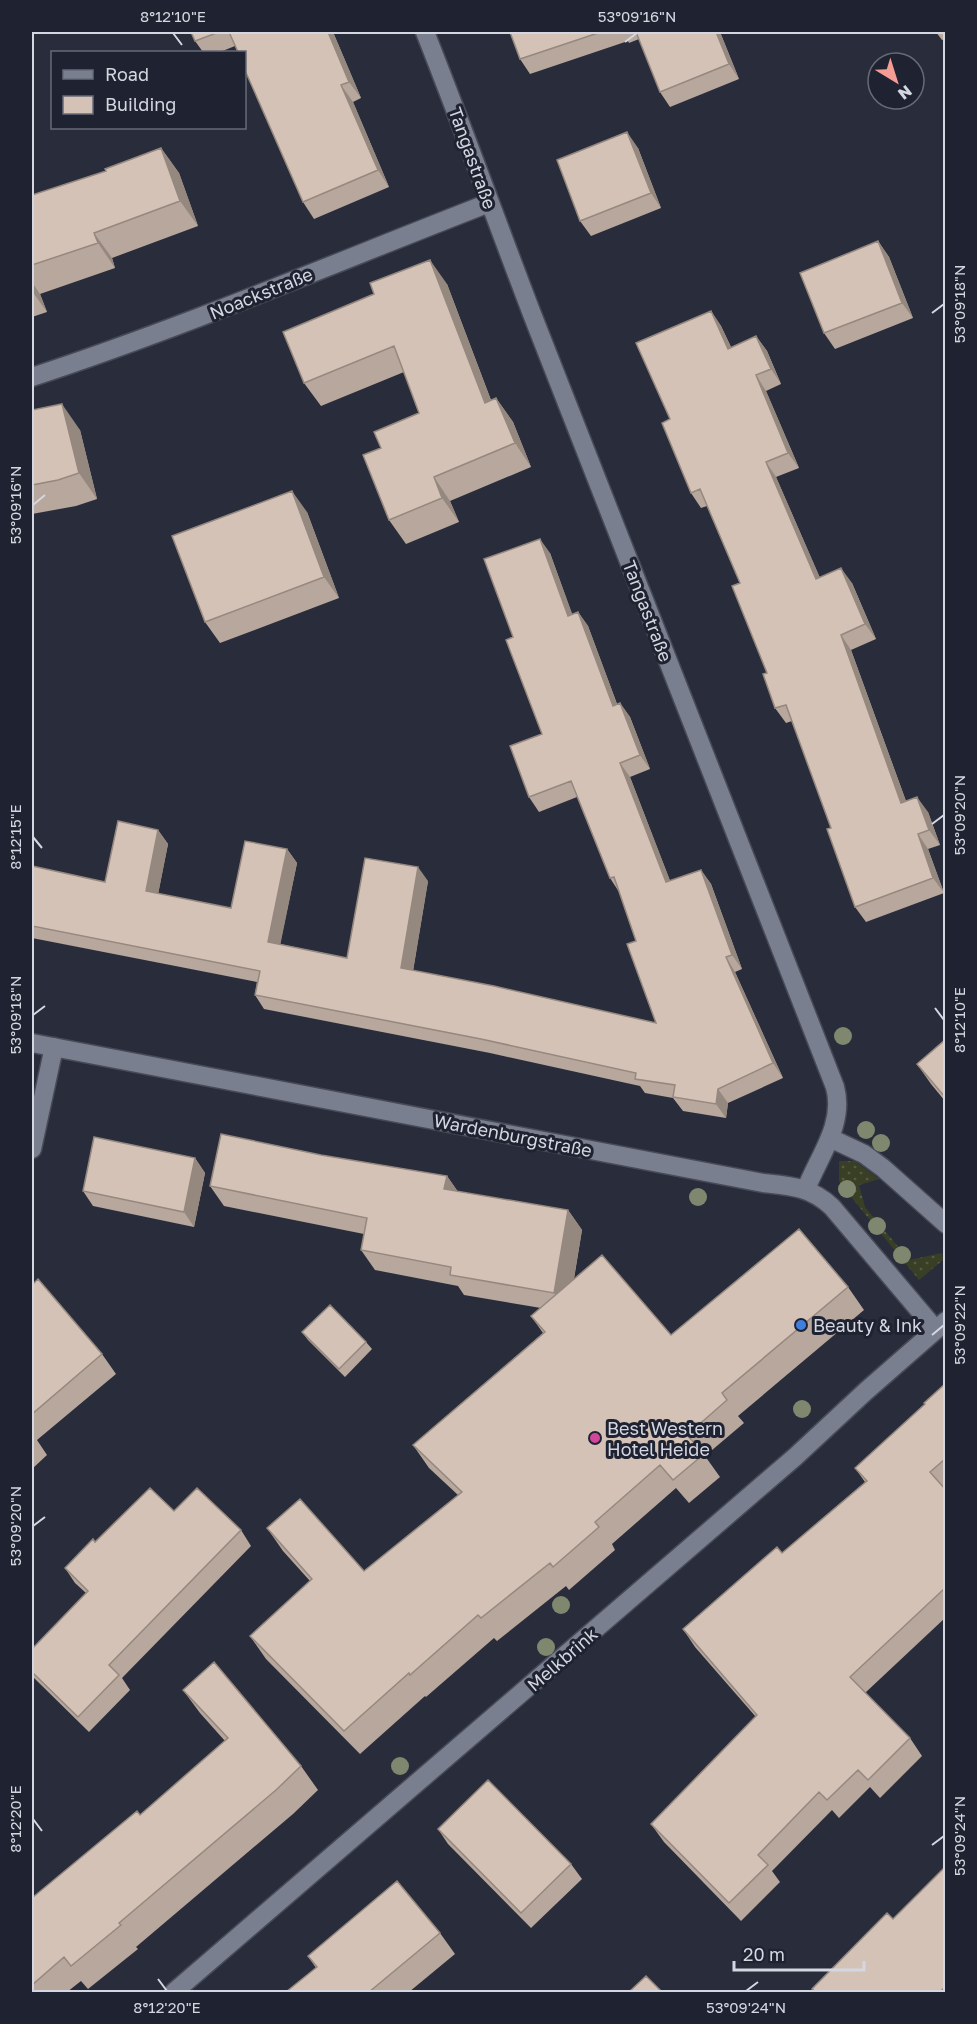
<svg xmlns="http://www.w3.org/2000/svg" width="977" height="2024" font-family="'Golos Text',sans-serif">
<defs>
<pattern id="grass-dots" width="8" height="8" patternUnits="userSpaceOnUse" patternTransform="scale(1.5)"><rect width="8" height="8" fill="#393f24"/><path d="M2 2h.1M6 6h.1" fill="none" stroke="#555a44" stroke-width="1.8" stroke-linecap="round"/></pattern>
</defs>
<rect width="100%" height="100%" fill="#292d3b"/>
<path fill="url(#grass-dots)" d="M 839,1161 L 855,1161 L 879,1179 L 859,1185 L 865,1207 L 909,1260 L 942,1253 L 943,1260 L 919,1280 L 843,1187 L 839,1181 Z"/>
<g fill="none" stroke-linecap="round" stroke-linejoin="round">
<g stroke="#484b57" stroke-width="21">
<path id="lane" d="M 830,1138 L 864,1154 L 883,1168 L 946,1224"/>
</g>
<g stroke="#484b57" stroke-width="21">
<path id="street" d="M 425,32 C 462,125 496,220 532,314 L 835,1087 C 845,1124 819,1156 806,1189
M 32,377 C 187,326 337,262 489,203
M 32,1043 L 763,1183 C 791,1186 811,1187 832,1207 L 936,1330
M 32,1149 L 54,1047
M 174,1992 L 795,1457 L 866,1391 L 946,1321"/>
</g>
<use href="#lane" stroke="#7a7f90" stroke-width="18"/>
<use href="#street" stroke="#7a7f90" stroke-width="18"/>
</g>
<g fill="#7f886f">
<circle cx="843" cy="1036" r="9"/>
<circle cx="866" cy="1130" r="9"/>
<circle cx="881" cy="1143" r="9"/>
<circle cx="847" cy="1189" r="9"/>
<circle cx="698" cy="1197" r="9"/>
<circle cx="877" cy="1226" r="9"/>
<circle cx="902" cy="1255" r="9"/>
<circle cx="802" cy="1409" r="9"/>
<circle cx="561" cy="1605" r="9"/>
<circle cx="546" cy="1647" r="9"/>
<circle cx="400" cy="1766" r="9"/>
</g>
<path fill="#b7a79d" d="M 191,32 L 333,32 L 361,98 L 353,102 L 389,187 L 314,219 L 303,202 L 235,46 L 220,52 L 203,52 L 195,41 Z
M 510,32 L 720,32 L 739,79 L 670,107 L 660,92 L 639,39 L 629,43 L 628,41 L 530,74 L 520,59 Z
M 936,32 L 945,32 L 945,39 L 942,40 Z
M 161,148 L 179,173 L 198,226 L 112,258 L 115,268 L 40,294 L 47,312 L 32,317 L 32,195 L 106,171 Z
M 638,148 L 661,208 L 591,236 L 580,221 Z
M 878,241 L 889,257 L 913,318 L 835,349 L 824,333 Z
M 447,284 L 491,400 L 496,398 L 513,422 L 531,467 L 450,501 L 459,522 L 406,544 L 389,520 L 381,448 L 419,413 L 404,372 L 321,406 L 304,383 Z
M 711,311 L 721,326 L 731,347 L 756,336 L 767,351 L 781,384 L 766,391 L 799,468 L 776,477 L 820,578 L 852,583 L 876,639 L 851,650 L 906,801 L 928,812 L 940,845 L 928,849 L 944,893 L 866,922 L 855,907 L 831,828 L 792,721 L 786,723 L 775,708 L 767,673 L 740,583 L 707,506 L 701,508 L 691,493 L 670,419 Z
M 32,410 L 80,430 L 97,499 L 76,506 L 32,514 Z
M 307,512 L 339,598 L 220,643 L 205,622 Z
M 550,553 L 572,614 L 578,612 L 588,626 L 617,704 L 620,703 L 630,717 L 650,769 L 630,777 L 670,881 L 701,870 L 711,884 L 742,969 L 735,972 L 783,1078 L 728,1103 L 726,1118 L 683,1111 L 673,1098 L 645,1093 L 640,1086 L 490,1053 L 264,1009 L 255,995 L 257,982 L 32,938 L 32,866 L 105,882 L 158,830 L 168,844 L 158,894 L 231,908 L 287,849 L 297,863 L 280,944 L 347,958 L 428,881 L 413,971 L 656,1023 L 636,941 L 619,892 L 610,878 L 577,797 L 539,812 L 529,797 L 542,734 L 513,637 Z
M 945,1040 L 945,1101 L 931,1084 L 917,1064 Z
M 321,1155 L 447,1176 L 458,1192 L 568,1210 L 582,1230 L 574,1279 L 671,1335 L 848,1287 L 864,1310 L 738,1416 L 744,1423 L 705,1456 L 720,1477 L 689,1503 L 676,1488 L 612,1544 L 615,1550 L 569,1590 L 566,1586 L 497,1641 L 494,1638 L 426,1697 L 425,1696 L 360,1754 L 266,1659 L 250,1636 L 310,1581 L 283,1551 L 267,1528 L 364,1571 L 458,1495 L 429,1468 L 413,1445 L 543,1333 L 531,1316 L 541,1308 L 464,1295 L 458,1286 L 375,1270 L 361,1250 L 364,1234 L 224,1206 L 210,1186 Z
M 195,1158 L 205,1173 L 194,1227 L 93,1206 L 83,1191 Z
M 32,1285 L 102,1354 L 116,1374 L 37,1440 L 47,1455 L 32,1469 Z
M 302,1332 L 366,1342 L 372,1349 L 345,1377 L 308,1340 Z
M 945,1384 L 945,1618 L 865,1693 L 910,1738 L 922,1756 L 880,1798 L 870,1787 L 839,1818 L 832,1810 L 772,1871 L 780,1882 L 741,1921 L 664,1842 L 651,1824 L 756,1717 L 695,1647 L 683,1629 L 782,1553 L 865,1482 L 855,1468 L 925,1405 Z
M 174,1511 L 241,1530 L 251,1546 L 122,1678 L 130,1690 L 89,1732 L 32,1676 L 32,1649 L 86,1593 L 75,1583 L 65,1568 L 95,1542 Z
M 183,1690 L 301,1766 L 318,1790 L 293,1814 L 136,1947 L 138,1949 L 88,1989 L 81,1981 L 67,1992 L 32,1992 L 32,1898 L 140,1815 L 225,1741 L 200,1713 Z
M 438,1829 L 571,1864 L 582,1879 L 531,1928 L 448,1844 Z
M 945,1867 L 945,1992 L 815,1992 L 812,1989 L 893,1919 Z
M 440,1933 L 455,1954 L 409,1992 L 286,1992 L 316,1968 L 308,1956 Z"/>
<path fill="#95887f" d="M 328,32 L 333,32 L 361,98 L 349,82 Z
M 716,32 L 720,32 L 739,79 L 729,64 Z
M 341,85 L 353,102 L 389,187 L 378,170 Z
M 627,132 L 638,148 L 661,208 L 651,193 Z
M 161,148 L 179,173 L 198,226 L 180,201 Z
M 94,233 L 112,258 L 115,268 L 98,243 Z
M 878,241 L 889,257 L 913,318 L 902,303 Z
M 430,260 L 447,284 L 501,427 L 485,403 Z
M 32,282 L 40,294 L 47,312 L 32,291 Z
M 711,311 L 721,326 L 739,364 L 728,349 Z
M 756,336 L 767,351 L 781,384 L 771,369 Z
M 756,375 L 766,391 L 799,468 L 788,453 Z
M 496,398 L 513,422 L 531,467 L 515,443 Z
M 62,404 L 80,430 L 97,499 L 79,473 Z
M 766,462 L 776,477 L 827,594 L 816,579 Z
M 434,477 L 450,501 L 459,522 L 442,498 Z
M 292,491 L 307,512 L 339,598 L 324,577 Z
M 540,539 L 550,553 L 578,630 L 568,616 Z
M 841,568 L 852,583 L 876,639 L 865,624 Z
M 578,612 L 588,626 L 623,720 L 613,706 Z
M 841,635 L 851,650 L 912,818 L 901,803 Z
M 620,703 L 630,717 L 650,769 L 640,755 Z
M 620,763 L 630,777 L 676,896 L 666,882 Z
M 917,797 L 928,812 L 940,845 L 929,830 Z
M 158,830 L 168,844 L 156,905 L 146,891 Z
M 918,834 L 928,849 L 944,893 L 933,878 Z
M 287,849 L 297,863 L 278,956 L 268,942 Z
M 418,867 L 428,881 L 411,983 L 401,968 Z
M 701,870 L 711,884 L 742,969 L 732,955 Z
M 726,957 L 735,972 L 783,1078 L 773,1063 Z
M 718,1089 L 728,1103 L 726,1118 L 716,1104 Z
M 195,1158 L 205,1173 L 194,1227 L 184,1212 Z
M 447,1176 L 461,1196 L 444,1189 Z
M 568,1210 L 582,1230 L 568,1313 L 554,1293 Z"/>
<path fill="#d5c2b6" stroke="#95887f" stroke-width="1.5" d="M 191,32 L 219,32 L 195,41 Z
M 229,32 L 328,32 L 349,82 L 341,85 L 378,170 L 303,202 L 244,68 L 244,52 L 238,52 Z
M 510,32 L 601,32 L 520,59 Z
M 636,32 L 716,32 L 729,64 L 660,92 Z
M 627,132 L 651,193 L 580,221 L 557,160 Z
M 161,148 L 180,201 L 94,233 L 98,243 L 32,265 L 32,195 L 106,171 L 105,169 Z
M 878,241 L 902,303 L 824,333 L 800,273 Z
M 430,260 L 485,403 L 496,398 L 515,443 L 434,477 L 442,498 L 389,520 L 363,455 L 381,448 L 374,432 L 419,413 L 394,346 L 304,383 L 283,332 L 374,294 L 370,283 Z
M 711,311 L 728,349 L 756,336 L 771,369 L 756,375 L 788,453 L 766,462 L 816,579 L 841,568 L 865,624 L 841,635 L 901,803 L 917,797 L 929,830 L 918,834 L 933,878 L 855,907 L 827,829 L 831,828 L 786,705 L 775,708 L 763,674 L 767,673 L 732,586 L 740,583 L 700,489 L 691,493 L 662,423 L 670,419 L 636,343 Z
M 62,404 L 79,473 L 58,480 L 32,485 L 32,410 Z
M 292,491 L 324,577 L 205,622 L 172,536 Z
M 540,539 L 568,616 L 578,612 L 613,706 L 620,703 L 640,755 L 620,763 L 666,882 L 701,870 L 732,955 L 726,957 L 773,1063 L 718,1089 L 716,1104 L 673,1097 L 675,1085 L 635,1079 L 636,1073 L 481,1039 L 255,995 L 260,971 L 32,926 L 32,866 L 105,882 L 118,821 L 158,830 L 146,891 L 231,908 L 245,841 L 287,849 L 268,942 L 347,958 L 365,858 L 418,867 L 401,968 L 494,986 L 656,1023 L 627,944 L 636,941 L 614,877 L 610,878 L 571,781 L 529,797 L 510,746 L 542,734 L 506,640 L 513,637 L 484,559 Z
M 945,1040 L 945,1097 L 917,1064 Z
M 221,1134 L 321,1155 L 447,1176 L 444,1189 L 568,1210 L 554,1293 L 450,1275 L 451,1267 L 361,1250 L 367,1218 L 210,1186 Z
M 94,1137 L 195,1158 L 184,1212 L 83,1191 Z
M 799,1229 L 848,1287 L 722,1393 L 727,1400 L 687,1435 L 704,1454 L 673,1480 L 660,1465 L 595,1522 L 599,1527 L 553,1567 L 550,1563 L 481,1618 L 478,1615 L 410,1675 L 409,1673 L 344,1731 L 250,1636 L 312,1579 L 267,1528 L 300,1499 L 364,1571 L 462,1492 L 413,1445 L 545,1332 L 531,1316 L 602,1255 L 671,1335 Z
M 38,1279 L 102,1354 L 32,1414 L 32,1285 Z
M 330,1305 L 366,1342 L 339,1369 L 302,1332 Z
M 945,1384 L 945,1459 L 930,1472 L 945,1489 L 945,1588 L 850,1677 L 910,1738 L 868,1780 L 858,1770 L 827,1800 L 819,1792 L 758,1855 L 768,1865 L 729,1903 L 651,1824 L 757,1715 L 683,1629 L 777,1547 L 782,1553 L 867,1481 L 855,1468 L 925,1404 L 924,1403 Z
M 150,1488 L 174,1511 L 197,1488 L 241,1530 L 109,1665 L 119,1675 L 78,1717 L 32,1672 L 32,1649 L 88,1591 L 65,1568 L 93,1539 L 95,1542 Z
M 214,1662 L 301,1766 L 276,1790 L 119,1923 L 121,1925 L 71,1966 L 64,1957 L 32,1985 L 32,1898 L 137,1811 L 140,1815 L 228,1738 L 183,1690 Z
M 488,1780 L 571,1864 L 521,1913 L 438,1829 Z
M 945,1867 L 945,1987 L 940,1992 L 816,1992 L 812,1989 L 887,1913 L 893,1919 Z
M 397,1881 L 440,1933 L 369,1992 L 286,1992 L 317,1967 L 308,1956 Z
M 646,1976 L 662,1992 L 629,1992 Z"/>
<path fill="none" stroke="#d4d7e1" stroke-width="2" d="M 173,33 L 182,45M 625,42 L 637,33M 932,313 L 944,304M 33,505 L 45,495M 932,824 L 944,815M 33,837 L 42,848M 935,1008 L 944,1020M 33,1015 L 45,1006M 932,1335 L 944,1325M 33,1526 L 45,1517M 33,1819 L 42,1831M 932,1845 L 944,1836M 158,1979 L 167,1991M 746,1991 L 758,1982"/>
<circle fill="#3f7fe0" stroke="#1f2331" stroke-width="2" cx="801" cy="1325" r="6"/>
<circle fill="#d1479c" stroke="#1f2331" stroke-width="2" cx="595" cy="1438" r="6"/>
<g text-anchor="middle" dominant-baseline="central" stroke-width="6" stroke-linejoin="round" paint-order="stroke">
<g font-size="18" fill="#d4d7e1" stroke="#1f2331">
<text transform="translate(473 158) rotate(70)">Tangastraße</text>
<text transform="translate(261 293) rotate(-22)">Noackstraße</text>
<text transform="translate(648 611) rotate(69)">Tangastraße</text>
<text transform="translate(513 1135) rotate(11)">Wardenburgstraße</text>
<text transform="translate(562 1659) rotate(-41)">Melkbrink</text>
</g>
<g font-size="18" fill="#d4d7e1" stroke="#1f2331" text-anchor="start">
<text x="813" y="1325">Beauty &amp; Ink</text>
<text x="607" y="1428">Best Western<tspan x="607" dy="21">Hotel Heide</tspan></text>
</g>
</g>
<rect width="977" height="2024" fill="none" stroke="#1f2331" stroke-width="66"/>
<rect x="51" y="51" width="195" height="78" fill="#1f2331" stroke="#676b77" stroke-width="1.5"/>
<rect x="63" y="70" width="30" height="9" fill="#7a7f90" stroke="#676b77" stroke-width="1.5"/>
<text x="105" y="81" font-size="18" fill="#d4d7e1">Road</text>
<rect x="63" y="96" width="30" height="18" fill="#d5c2b6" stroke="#676b77" stroke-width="1.5"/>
<text x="105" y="111" font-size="18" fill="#d4d7e1">Building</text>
<g transform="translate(896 81) rotate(142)"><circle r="28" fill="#1f2331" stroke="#676b77" stroke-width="1.5"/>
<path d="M0-4.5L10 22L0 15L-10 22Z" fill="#f59c95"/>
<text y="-9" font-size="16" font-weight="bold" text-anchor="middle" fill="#d4d7e1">N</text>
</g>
<path d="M734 1961v9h130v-9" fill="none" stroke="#d4d7e1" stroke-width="3"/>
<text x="743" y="1961" font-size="18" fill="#d4d7e1" stroke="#1f2331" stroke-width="4.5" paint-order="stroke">20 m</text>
<rect x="33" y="33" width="911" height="1958" fill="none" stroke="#d4d7e1" stroke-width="2"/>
<g font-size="15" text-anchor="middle" fill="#d4d7e1">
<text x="173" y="22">8°12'10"E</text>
<text x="637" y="22">53°09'16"N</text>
<text transform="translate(960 304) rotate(-90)" y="5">53°09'18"N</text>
<text transform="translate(16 505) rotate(-90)" y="5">53°09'16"N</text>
<text transform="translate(960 815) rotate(-90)" y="5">53°09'20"N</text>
<text transform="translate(16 837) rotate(-90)" y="5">8°12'15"E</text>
<text transform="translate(16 1015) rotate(-90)" y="5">53°09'18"N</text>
<text transform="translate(960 1020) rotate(-90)" y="5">8°12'10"E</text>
<text transform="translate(960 1325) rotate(-90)" y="5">53°09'22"N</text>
<text transform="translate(16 1526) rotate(-90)" y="5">53°09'20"N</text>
<text transform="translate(16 1819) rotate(-90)" y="5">8°12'20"E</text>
<text transform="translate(960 1836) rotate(-90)" y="5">53°09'24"N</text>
<text x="167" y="2013">8°12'20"E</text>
<text x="746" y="2013">53°09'24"N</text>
</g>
</svg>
